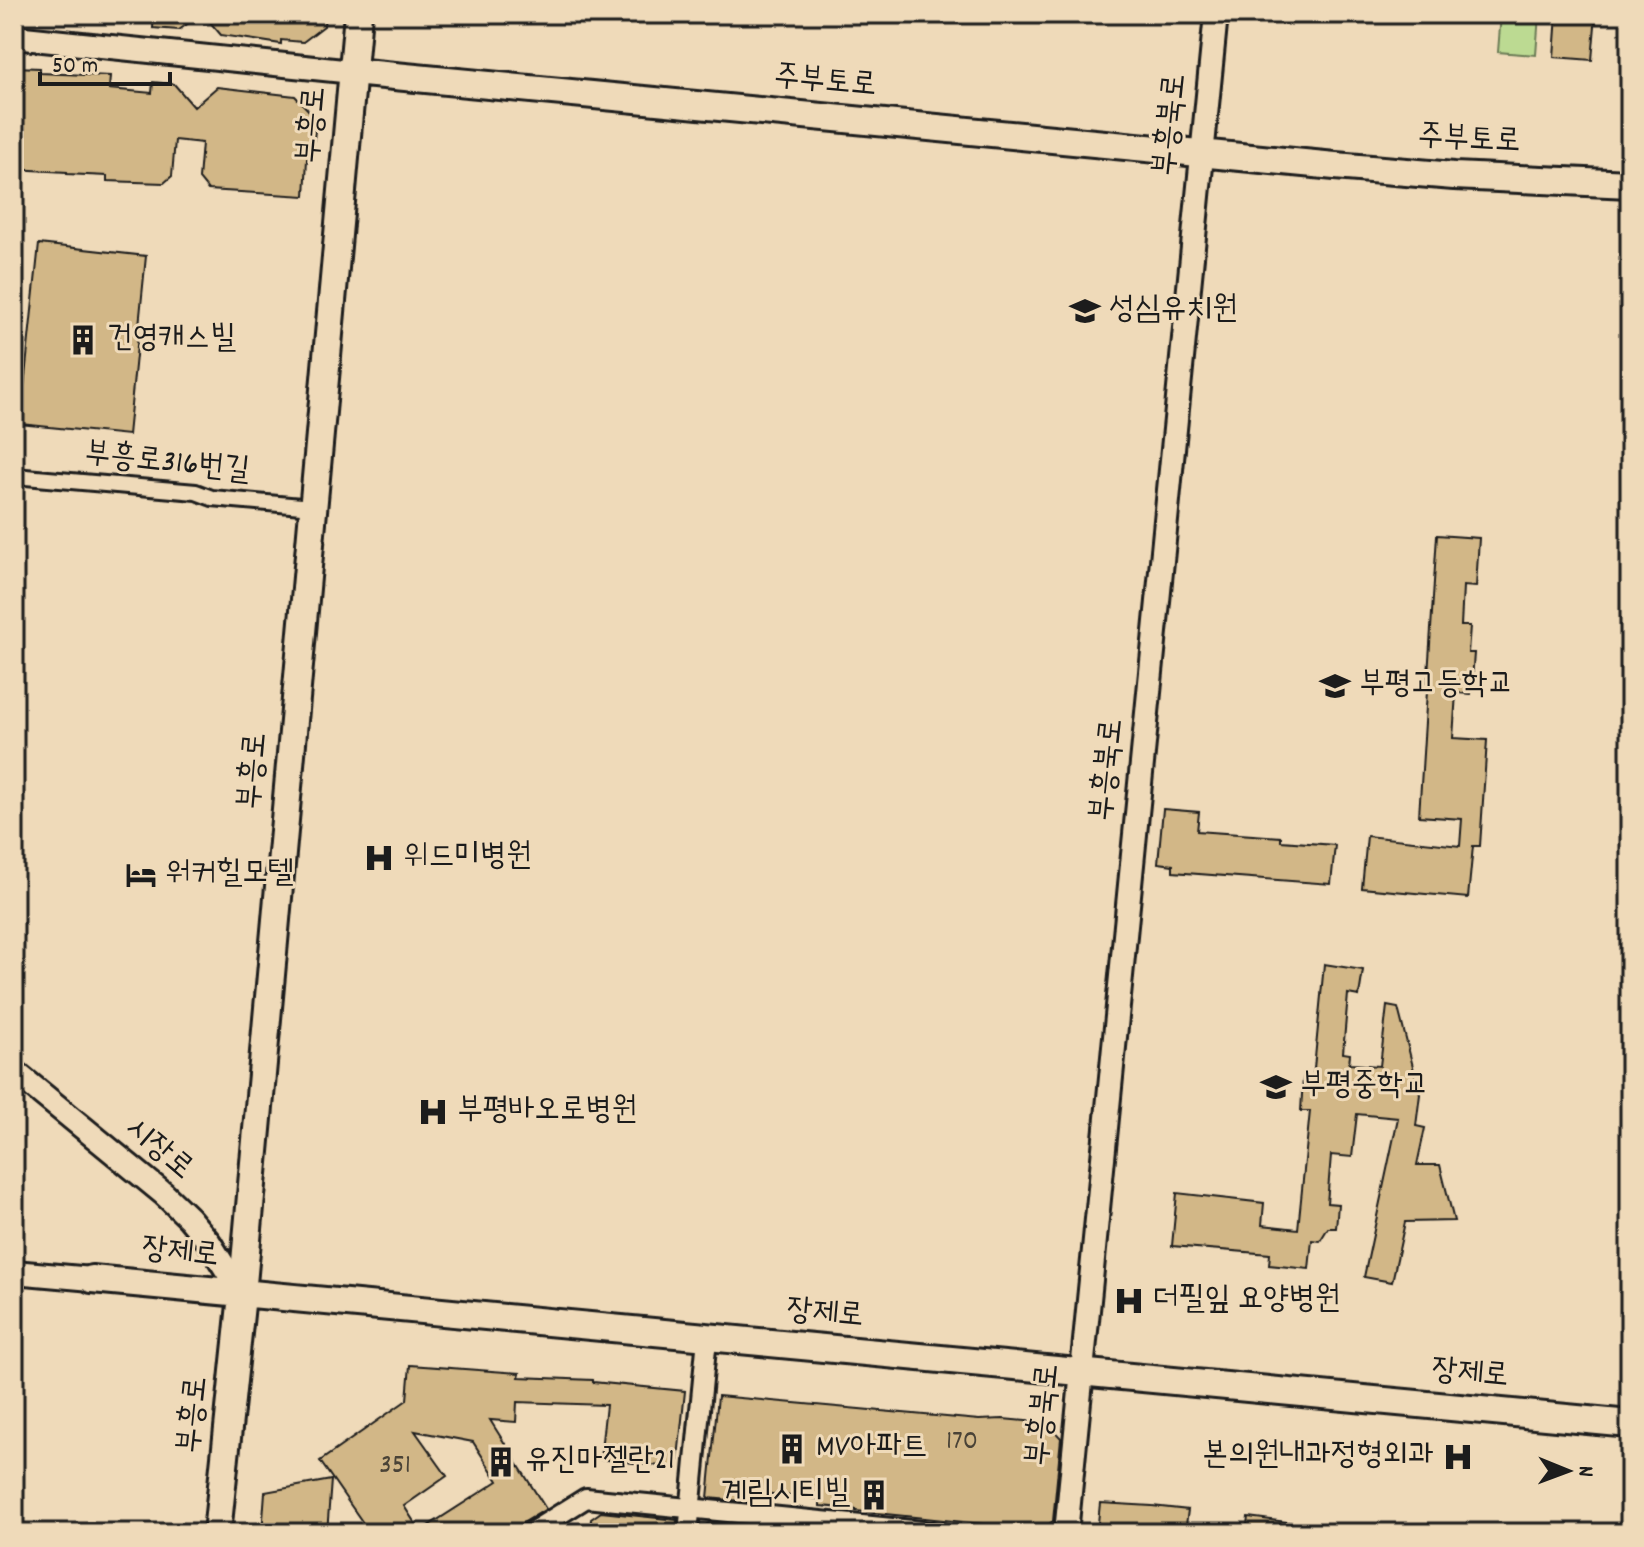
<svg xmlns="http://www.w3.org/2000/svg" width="1644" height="1547" font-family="Dekko,'Poor Story',sans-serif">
<rect width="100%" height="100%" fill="#efdab9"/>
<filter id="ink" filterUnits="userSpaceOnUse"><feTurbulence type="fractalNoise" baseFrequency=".0125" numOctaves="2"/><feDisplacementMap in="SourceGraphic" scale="16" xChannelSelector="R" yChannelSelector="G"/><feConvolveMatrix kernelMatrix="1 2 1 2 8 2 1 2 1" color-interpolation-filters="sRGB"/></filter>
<g filter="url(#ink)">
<path fill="#bcda92" stroke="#6c7b57" stroke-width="2" d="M 1501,14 L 1539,14 L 1536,55 L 1498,52 Z"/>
<path fill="#d2b787" stroke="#1c1c1c" stroke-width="2" fill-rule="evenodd" d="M 154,14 L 201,14 L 179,30 L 153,28 Z
M 203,14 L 325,14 L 324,26 L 303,42 L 281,40 L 281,44 L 221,35 Z
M 1557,14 L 1596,14 L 1592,60 L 1554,57 Z
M 14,67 L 40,68 L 40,73 L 110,76 L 109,89 L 152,93 L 153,82 L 174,84 L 194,107 L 217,87 L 295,96 L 313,115 L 312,130 L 315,130 L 312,159 L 307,159 L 305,196 L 208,190 L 199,179 L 202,143 L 175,140 L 172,176 L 164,183 L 107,181 L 107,176 L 67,174 L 67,172 L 14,169 Z
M 39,244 L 146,256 L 128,435 L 20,424 Z
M 1437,535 L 1479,538 L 1476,587 L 1463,586 L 1461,626 L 1470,626 L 1468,653 L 1474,653 L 1471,694 L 1456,693 L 1453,738 L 1487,740 L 1480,846 L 1473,846 L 1468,898 L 1362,888 L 1367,836 L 1460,846 L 1462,819 L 1419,816 Z
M 1163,809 L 1199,812 L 1197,831 L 1281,837 L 1281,841 L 1335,845 L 1331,884 L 1173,872 L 1173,865 L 1158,863 Z
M 1324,964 L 1363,970 L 1359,996 L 1348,994 L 1343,1053 L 1350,1054 L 1349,1064 L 1380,1066 L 1387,1006 L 1398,1008 L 1420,1094 L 1416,1126 L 1425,1128 L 1417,1165 L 1440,1165 L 1454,1221 L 1405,1222 L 1392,1282 L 1364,1277 L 1398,1118 L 1357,1114 L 1352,1157 L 1331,1155 L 1327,1203 L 1338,1204 L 1336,1228 L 1328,1228 L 1320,1241 L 1312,1240 L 1309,1269 L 1269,1265 L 1270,1254 L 1172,1246 L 1177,1193 L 1264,1203 L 1262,1225 L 1298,1229 L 1310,1111 L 1301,1111 L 1303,1078 L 1313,1079 Z
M 410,1365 L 520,1373 L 519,1377 L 593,1380 L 593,1382 L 685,1391 L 677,1468 L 600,1459 L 606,1405 L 517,1402 L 516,1422 L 490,1420 L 546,1509 L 523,1523 L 518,1533 L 370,1533 L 320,1461 L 407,1400 ZM 415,1431 L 473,1442 L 498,1481 L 420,1531 L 404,1506 L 447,1476 Z
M 718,1396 L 979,1420 L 1003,1419 L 1047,1423 L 1061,1438 L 1053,1521 L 1041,1530 L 856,1511 L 856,1509 L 820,1506 L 820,1499 L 753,1492 L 752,1502 L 708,1498 Z
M 331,1480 L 327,1533 L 262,1533 L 265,1492 Z
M 1100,1503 L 1152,1506 L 1188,1510 L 1185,1533 L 1097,1533 Z
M 601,1512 L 677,1520 L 676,1533 L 590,1533 L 591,1519 Z
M 1248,1517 L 1302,1524 L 1302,1533 L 1246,1533 Z
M 710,1522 L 749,1526 L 749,1533 L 700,1533 L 700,1529 Z"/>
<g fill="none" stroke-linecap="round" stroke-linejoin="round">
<g stroke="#1c1c1c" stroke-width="20">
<path id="pedestrian" d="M 14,476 L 196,492 L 212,498 L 313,507"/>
</g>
<g stroke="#1c1c1c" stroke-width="24">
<path id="minor" d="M 530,1533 L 586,1498 L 943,1533
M 688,1533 L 707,1338"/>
</g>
<g stroke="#1c1c1c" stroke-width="28">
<path id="tertiary" d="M 14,37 L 353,72
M 14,1071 L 164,1194 L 189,1218 L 209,1242 L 242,1295
M 14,1272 L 92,1279
M 1066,1533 L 1216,14"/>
</g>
<g stroke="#1c1c1c" stroke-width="32">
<path id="secondary" d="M 353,72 L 1335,166 L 1454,176 L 1630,184
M 92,1279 L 1630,1424
M 217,1533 L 242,1295 L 358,14"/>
</g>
<use href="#pedestrian" stroke="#efdab9" stroke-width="14"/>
<use href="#minor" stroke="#efdab9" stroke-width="18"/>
<use href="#tertiary" stroke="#efdab9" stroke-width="22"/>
<use href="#secondary" stroke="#efdab9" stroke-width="26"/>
</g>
</g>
<defs>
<g id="school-bare" transform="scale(2.4)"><path d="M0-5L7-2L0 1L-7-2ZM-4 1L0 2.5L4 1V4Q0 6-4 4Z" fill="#1c1c1c" stroke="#efdab9" stroke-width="2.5" paint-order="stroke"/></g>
<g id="building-bare" transform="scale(2.4)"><path d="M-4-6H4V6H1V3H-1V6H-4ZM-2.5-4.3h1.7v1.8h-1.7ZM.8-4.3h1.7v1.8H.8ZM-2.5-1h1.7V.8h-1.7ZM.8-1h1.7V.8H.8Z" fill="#1c1c1c" stroke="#efdab9" stroke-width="2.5" paint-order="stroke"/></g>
<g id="hospital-bare" transform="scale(2.4)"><path d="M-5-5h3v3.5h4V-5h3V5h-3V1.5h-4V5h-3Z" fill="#1c1c1c" stroke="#efdab9" stroke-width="2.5" paint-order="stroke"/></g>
<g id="hotel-bare" transform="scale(2.4)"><path d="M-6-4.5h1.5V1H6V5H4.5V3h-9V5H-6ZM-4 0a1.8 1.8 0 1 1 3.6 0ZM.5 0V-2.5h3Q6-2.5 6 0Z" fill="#1c1c1c" stroke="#efdab9" stroke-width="2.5" paint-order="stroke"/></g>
</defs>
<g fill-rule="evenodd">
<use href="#school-bare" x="1085" y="311"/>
<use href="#building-bare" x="83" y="340"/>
<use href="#school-bare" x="1335" y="686"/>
<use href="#hospital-bare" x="379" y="858"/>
<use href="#hotel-bare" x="141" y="875"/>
<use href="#school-bare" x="1276" y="1087"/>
<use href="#hospital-bare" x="433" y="1112"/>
<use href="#hospital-bare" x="1129" y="1301"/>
<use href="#building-bare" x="792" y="1449"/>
<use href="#hospital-bare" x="1458" y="1457"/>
<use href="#building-bare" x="501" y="1462"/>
<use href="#building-bare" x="874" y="1495"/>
</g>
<g text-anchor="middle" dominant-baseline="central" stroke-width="6" stroke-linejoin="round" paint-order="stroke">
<g font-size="28" fill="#4a4337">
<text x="962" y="1443">170</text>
<text x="395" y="1467">351</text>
</g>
<g font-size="32" fill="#1c1c1c" stroke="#efdab9">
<text transform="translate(825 83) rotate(5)">주부토로</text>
<text transform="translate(314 125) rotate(-85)">부흥로</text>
<text transform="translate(1172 125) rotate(-84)">부흥북로</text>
<text transform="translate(1469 141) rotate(3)">주부토로</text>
<text transform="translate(167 464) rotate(6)">부흥로316번길</text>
<text transform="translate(1109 770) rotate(-84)">부흥북로</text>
<text transform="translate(255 771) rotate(-85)">부흥로</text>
<text transform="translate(158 1150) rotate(40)">시장로</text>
<text transform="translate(180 1254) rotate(6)">장제로</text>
<text transform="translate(825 1315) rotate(5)">장제로</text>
<text transform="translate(1470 1375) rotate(5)">장제로</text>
<text transform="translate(195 1415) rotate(-84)">부흥로</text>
<text transform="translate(1045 1415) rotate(-84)">부흥북로</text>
</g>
<g font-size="32" fill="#1c1c1c" stroke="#efdab9" text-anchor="start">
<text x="1109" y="311">성심유치원</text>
<text x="107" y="340">건영캐스빌</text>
<text x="1359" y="686">부평고등학교</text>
<text x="403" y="858">위드미병원</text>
<text x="165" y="875">워커힐모텔</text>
<text x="1300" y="1087">부평중학교</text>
<text x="457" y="1112">부평바오로병원</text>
<text x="1153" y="1301">더필잎 요양병원</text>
<text x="816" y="1449">MV아파트</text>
<text x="1434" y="1457" text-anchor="end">본의원내과정형외과</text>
<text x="525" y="1462">유진마젤란21</text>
<text x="850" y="1495" text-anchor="end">계림시티빌</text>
</g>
</g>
<rect width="1644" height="1547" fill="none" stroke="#efdab9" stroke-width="48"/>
<rect x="24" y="24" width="1596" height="1499" fill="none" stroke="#1c1c1c" stroke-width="3" filter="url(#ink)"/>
<g transform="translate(1568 1471) rotate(91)" stroke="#efdab9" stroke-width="6" paint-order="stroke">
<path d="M0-6L14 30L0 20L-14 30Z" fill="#1c1c1c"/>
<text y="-12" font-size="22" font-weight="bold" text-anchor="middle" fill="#1c1c1c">N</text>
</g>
<path d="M40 72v12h130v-12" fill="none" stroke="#1c1c1c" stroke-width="4"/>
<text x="52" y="72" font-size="24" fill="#1c1c1c" stroke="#efdab9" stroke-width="6" paint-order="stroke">50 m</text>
</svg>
